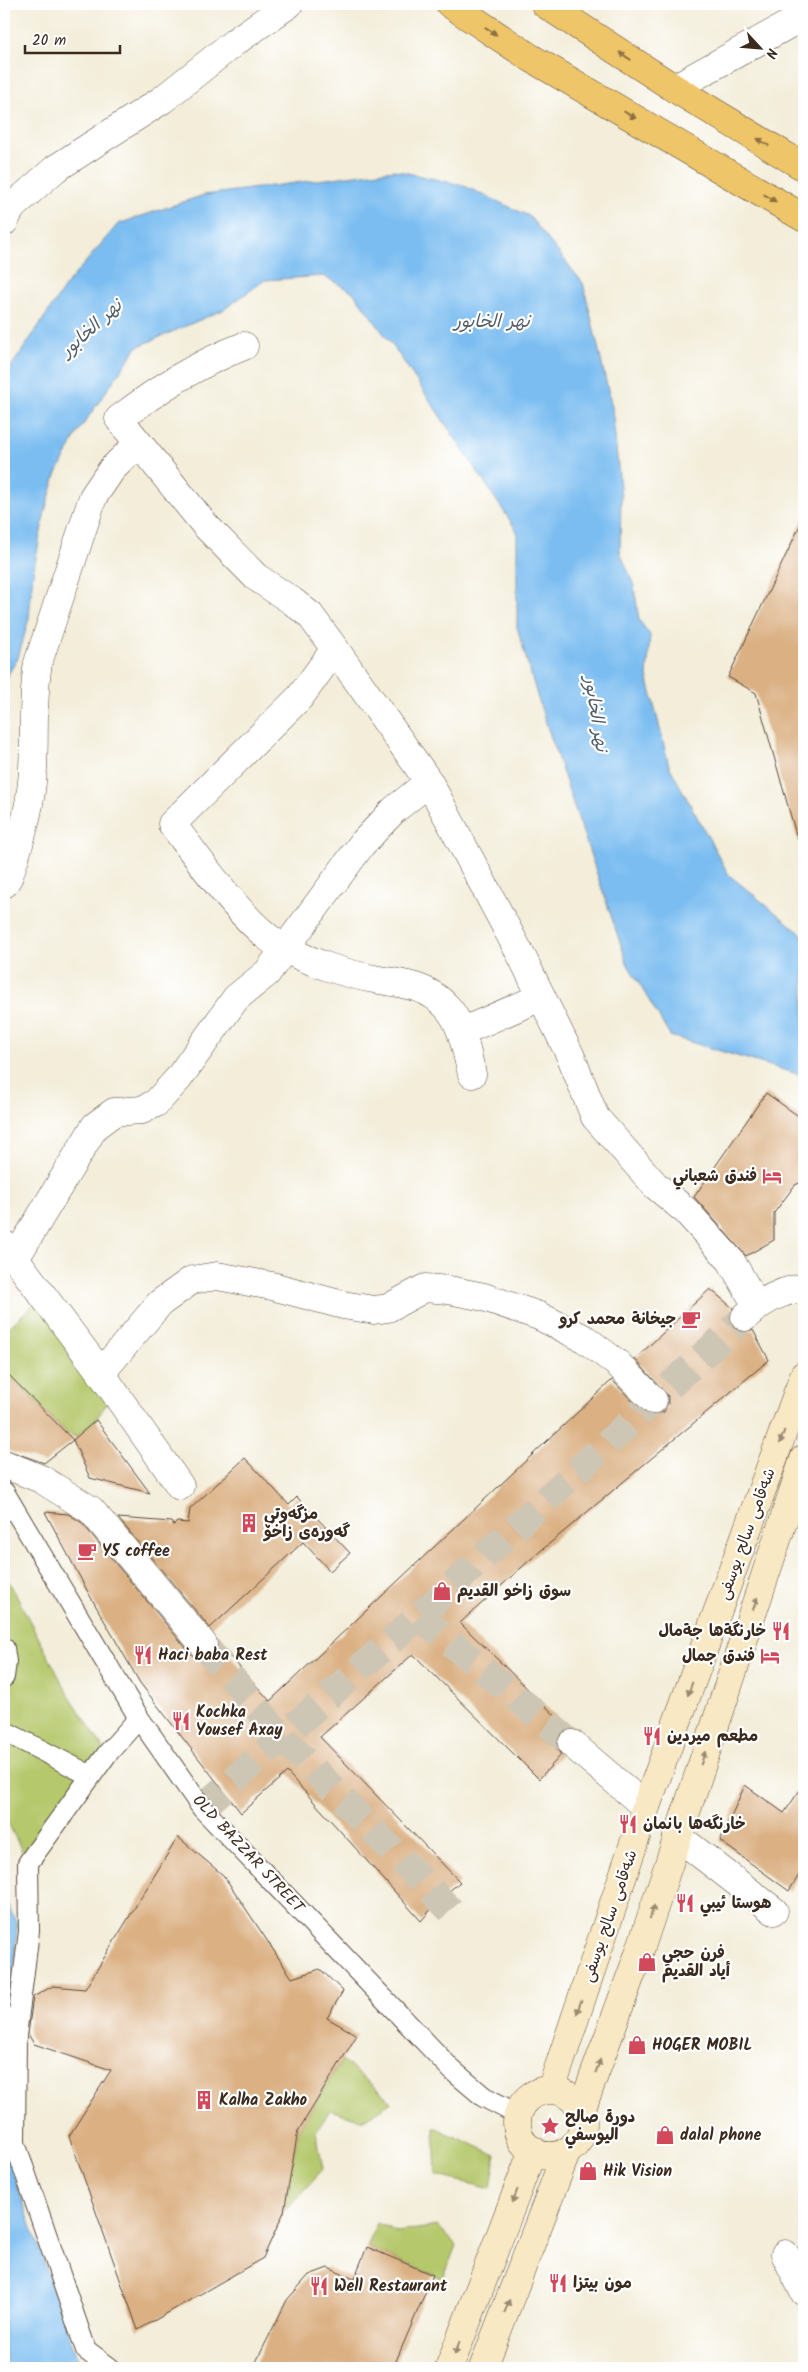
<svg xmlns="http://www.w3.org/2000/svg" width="808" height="2372" font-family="Kalam,'Playpen Sans Arabic',sans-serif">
<rect width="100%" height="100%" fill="#fff"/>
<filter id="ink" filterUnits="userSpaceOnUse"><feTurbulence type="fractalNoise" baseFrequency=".02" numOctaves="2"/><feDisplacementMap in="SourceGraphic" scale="10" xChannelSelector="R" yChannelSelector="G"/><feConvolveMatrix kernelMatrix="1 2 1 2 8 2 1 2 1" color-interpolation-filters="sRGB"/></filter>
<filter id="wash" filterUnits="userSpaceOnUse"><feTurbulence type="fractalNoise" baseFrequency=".0096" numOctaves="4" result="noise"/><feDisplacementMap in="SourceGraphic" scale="20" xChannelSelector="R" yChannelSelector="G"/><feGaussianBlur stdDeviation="1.12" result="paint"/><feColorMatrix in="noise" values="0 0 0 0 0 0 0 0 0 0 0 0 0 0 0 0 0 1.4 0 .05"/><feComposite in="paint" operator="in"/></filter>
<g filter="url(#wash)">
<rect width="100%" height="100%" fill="#f3edd9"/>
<path fill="#b5c86c" stroke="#787945" d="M 37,1301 L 110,1398 L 96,1420 L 76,1437 L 68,1434 L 4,1370 L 4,1332 Z
M 4,1572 L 66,1690 L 107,1754 L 28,1863 L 4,1815 Z
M 342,2060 L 392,2102 L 363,2120 L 330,2110 L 316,2132 L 323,2169 L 284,2212 L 298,2131 Z
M 434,2127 L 496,2155 L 491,2189 L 436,2175 Z
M 377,2223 L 397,2232 L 438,2226 L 456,2245 L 443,2279 L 367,2247 Z"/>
<path fill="#7cbdf1" stroke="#5c7488" d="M 394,170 L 462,185 L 529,216 L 583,283 L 612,407 L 621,497 L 620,552 L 634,586 L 639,620 L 650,635 L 647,676 L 669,766 L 729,875 L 804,936 L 804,1076 L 670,1036 L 627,963 L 539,702 L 517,627 L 517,531 L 398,353 L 353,292 L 323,276 L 265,280 L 223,310 L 137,347 L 78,432 L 56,475 L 45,511 L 33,573 L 29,618 L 18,658 L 4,681 L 4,387 L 11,367 L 67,284 L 118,224 L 204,195 Z
M 4,1899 L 17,1923 L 4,2147 Z
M 4,2147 L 77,2358 L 90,2368 L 4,2368 Z"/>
<g id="blocks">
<path fill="#dbb184" d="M 804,517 L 804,837 L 797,838 L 756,693 L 728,677 Z
M 766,1093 L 804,1120 L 804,1181 L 795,1185 L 774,1213 L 774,1240 L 746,1256 L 694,1197 Z
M 710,1289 L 733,1308 L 730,1320 L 733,1327 L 740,1332 L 753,1330 L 769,1360 L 531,1559 L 460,1623 L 569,1729 L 560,1734 L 557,1741 L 557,1749 L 561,1755 L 539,1779 L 413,1654 L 320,1737 L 460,1882 L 441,1898 L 421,1921 L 287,1772 L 241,1813 L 140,1683 L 89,1594 L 45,1512 L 68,1514 L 81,1522 L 191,1654 L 198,1659 L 206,1659 L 213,1656 L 217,1650 L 218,1643 L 270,1701 L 612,1380 L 642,1411 L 649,1415 L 656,1415 L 664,1412 L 668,1404 L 668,1396 L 635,1359 Z
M 4,1370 L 73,1440 L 96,1420 L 150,1493 L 90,1478 L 73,1440 L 44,1463 L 4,1449 Z
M 245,1458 L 289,1505 L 297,1497 L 350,1553 L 330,1571 L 303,1542 L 210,1628 L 118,1518 L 172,1522 L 174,1525 L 177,1522 L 188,1523 L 190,1509 Z
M 804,1784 L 804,1867 L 789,1891 L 720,1841 L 745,1785 L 784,1813 Z
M 178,1837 L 224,1876 L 292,1978 L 320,1969 L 343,1991 L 327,2018 L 357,2035 L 298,2131 L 284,2212 L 263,2258 L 138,2330 L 69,2136 L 111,2070 L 34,2044 L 28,2034 L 33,1997 L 53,1986 L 85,1989 Z
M 367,2247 L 433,2275 L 393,2368 L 253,2368 L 287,2300 L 309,2275 L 328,2268 L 354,2279 Z"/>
</g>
</g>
<g filter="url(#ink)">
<use href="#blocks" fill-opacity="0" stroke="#57473a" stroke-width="1"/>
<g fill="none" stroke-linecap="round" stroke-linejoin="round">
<path stroke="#cec6b4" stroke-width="28" stroke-dasharray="28 14" stroke-linecap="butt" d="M 419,1616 L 572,1744
M 203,1644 L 281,1736 L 460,1920
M 202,1808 L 419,1616 L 745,1317"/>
<g stroke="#57473a" stroke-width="22">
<path id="pedestrian" d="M 4,1492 L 139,1718 L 202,1808 L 452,2070 L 484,2097 L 519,2115
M 4,1648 L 6,1662 L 4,1677
M 4,1731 L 91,1776
M 110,2368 L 86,2350 L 15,2143 L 16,2036 L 29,1931 L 28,1863 L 107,1754 L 139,1718"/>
</g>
<g stroke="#57473a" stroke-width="29">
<path id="minor" d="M 674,88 L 804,16
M 4,222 L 12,207 L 55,169 L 162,100 L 236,41 L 289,4
M 244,346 C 195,365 160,388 119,419 L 205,525 L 256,577 L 292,601 L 310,615 L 335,649 L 429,782 L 523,959 L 571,1057 L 595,1117 L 656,1186 L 686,1211 L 731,1261 L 757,1306
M 335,649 L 300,697 L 172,824 C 198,858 247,929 284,948 C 309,962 346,974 374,979 C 402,984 426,984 447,1007 C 463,1024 466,1052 472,1074
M 4,884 L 9,876 C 19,845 29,815 32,782 C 36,743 31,703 38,663 L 93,497 L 112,469 L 138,444
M 461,1032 L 541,997
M 5,1245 L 101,1373 L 180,1486
M 15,1259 L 95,1126 L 114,1112 L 142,1110 L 156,1103 L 178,1079 L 236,998 L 267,973 L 362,844 L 394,810 L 429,782
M 745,1317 C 761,1302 782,1290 804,1288
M 101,1373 L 160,1303 L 192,1280 L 217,1276 L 272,1286 L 343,1305 L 374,1310 L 388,1308 L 425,1288 L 449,1290 L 484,1297 L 539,1316 L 585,1339 L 618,1364 L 653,1400
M 4,1464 L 41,1479 L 91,1510 L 203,1644
M 572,1744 L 646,1807
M 677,1836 L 774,1911
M 785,2254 L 804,2292"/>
</g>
<g stroke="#57473a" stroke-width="29">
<path id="secondary" d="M 551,2090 L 646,1807 L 804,1375
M517 2123a33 33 0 1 1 66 0a33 33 0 1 1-66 0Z
M 581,2111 L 638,1956 L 804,1459
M 449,2368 L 533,2150
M 483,2368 L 567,2151"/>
</g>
<g stroke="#57473a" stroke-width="29">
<path id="trunk" d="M 450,4 L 531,58 L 804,218
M 545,4 L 674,88 L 804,167"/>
</g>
<use href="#pedestrian" stroke="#fff" stroke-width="20"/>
<use href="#minor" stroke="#fff" stroke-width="28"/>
<use href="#secondary" stroke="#f8e8c3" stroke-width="28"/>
<use href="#trunk" stroke="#eec569" stroke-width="28"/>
</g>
<defs><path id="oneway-solid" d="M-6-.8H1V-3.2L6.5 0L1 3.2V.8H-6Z" transform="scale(1.25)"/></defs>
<g fill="#8c7040">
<use href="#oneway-solid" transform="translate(491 31) rotate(34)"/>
<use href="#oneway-solid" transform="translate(625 56) rotate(-147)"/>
<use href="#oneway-solid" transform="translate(630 115) rotate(30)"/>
<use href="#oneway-solid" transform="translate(763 142) rotate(-148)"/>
<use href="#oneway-solid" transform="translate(770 198) rotate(31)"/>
</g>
<g fill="#9a8970">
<use href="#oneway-solid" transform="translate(782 1437) rotate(110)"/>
<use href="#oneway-solid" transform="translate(755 1604) rotate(-71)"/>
<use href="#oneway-solid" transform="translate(690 1689) rotate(110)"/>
<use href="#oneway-solid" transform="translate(703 1758) rotate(-71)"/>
<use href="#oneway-solid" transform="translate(652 1912) rotate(-72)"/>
<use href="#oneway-solid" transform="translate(579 2007) rotate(109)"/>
<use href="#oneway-solid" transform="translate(598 2066) rotate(-70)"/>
<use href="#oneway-solid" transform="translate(515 2196) rotate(111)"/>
<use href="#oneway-solid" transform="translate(507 2306) rotate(-69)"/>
<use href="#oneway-solid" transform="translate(457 2348) rotate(111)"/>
</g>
</g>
<defs>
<g id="hotel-bare" transform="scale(1.5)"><path d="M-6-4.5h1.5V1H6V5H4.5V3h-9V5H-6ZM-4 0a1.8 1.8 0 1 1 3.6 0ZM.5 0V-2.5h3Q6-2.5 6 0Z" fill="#d1495b" stroke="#fff" stroke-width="2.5" paint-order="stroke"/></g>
<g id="cafe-bare" transform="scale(1.5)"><path d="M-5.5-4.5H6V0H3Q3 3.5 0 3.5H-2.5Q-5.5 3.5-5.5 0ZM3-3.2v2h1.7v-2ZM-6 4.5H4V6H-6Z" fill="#d1495b" stroke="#fff" stroke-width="2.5" paint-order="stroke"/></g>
<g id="building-bare" transform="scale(1.5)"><path d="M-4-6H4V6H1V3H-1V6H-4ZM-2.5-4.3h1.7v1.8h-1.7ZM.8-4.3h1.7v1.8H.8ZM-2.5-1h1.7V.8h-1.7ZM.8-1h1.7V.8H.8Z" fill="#d1495b" stroke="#fff" stroke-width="2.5" paint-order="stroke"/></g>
<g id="shop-bare" transform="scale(1.5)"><path d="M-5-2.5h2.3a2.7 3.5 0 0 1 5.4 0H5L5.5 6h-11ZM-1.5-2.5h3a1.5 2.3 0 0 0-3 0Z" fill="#d1495b" stroke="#fff" stroke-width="2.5" paint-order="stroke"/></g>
<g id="restaurant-bare" transform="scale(1.5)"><path d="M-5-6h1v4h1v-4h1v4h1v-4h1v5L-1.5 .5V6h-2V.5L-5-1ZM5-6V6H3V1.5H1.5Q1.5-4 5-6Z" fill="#d1495b" stroke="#fff" stroke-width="2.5" paint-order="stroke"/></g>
<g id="sight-bare" transform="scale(1.5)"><path d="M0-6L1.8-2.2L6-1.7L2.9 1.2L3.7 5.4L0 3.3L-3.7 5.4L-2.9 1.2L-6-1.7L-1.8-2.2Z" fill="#d1495b" stroke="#fff" stroke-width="2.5" paint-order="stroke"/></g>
</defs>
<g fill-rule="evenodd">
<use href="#hotel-bare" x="772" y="1176"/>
<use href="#cafe-bare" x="691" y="1319"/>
<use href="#building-bare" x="249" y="1523"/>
<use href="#cafe-bare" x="87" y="1551"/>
<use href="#shop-bare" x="442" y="1591"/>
<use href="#restaurant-bare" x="781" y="1631"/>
<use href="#restaurant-bare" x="143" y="1655"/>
<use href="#hotel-bare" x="770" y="1656"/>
<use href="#restaurant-bare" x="181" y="1721"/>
<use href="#restaurant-bare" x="652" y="1736"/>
<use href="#restaurant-bare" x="628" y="1824"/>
<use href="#restaurant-bare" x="685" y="1903"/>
<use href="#shop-bare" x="647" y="1962"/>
<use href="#shop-bare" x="637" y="2045"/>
<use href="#building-bare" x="204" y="2100"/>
<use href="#sight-bare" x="550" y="2126"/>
<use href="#shop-bare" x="665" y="2135"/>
<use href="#shop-bare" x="588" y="2171"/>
<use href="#restaurant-bare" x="558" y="2283"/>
<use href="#restaurant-bare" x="319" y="2286"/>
</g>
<g text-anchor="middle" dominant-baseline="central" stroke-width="4.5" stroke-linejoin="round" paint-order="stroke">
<g font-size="16" font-weight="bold" fill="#3b2a1e" stroke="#fff" text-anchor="start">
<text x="757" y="1176" text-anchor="end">فندق شعباني</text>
<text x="676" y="1319" text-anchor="end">جيخانة محمد كرو</text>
<text x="264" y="1514">مزگەوتی<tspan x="264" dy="18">گەورەی زاخۆ</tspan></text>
<text x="102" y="1551">Y5 coffee</text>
<text x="457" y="1591">سوق زاخو القديم</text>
<text x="766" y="1631" text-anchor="end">خارنگةها جةمال</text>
<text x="158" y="1655">Haci baba Rest</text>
<text x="755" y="1656" text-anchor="end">فندق جمال</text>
<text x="196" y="1712">Kochka<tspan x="196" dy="18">Yousef Axay</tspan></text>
<text x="667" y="1736">مطعم ميردين</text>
<text x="643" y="1824">خارنگەها بانمان</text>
<text x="700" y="1903">هوستا ئيبي</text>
<text x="662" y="1953">فرن حجي<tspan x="662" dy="18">أياد القديم</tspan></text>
<text x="652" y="2045">HOGER MOBIL</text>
<text x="219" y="2100">Kalha Zakho</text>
<text x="565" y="2117">دورة صالح<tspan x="565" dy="18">اليوسفي</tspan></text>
<text x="680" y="2135">dalal phone</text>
<text x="603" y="2171">Hik Vision</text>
<text x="573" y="2283">مون بيتزا</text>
<text x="334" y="2286">Well Restaurant</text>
</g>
<g font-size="16" fill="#3b2a1e" stroke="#fff">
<text transform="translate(747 1534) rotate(-70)">شەقامی سالح یوسفی</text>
<text transform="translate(248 1854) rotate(47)">OLD BAZZAR STREET</text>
<text transform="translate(610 1916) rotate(-71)">شەقامی سالح یوسفی</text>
</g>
<g font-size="18" font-style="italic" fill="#525d68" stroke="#fff">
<text x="492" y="322">نهر الخابور</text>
<text transform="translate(92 329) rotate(-42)">نهر الخابور</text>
<text transform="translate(595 714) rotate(81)">نهر الخابور</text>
</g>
</g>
<rect width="808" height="2372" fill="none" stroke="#fff" stroke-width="20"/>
<g transform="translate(760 48) rotate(116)" stroke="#ffffff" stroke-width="4" paint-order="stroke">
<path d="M0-4L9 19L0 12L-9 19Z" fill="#3b2a1e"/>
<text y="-8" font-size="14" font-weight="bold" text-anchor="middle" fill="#3b2a1e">N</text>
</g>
<path d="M25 45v8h95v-8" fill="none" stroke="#3b2a1e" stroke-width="2.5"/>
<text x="32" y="45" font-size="15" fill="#3b2a1e" stroke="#ffffff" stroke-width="4" paint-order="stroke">20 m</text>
</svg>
